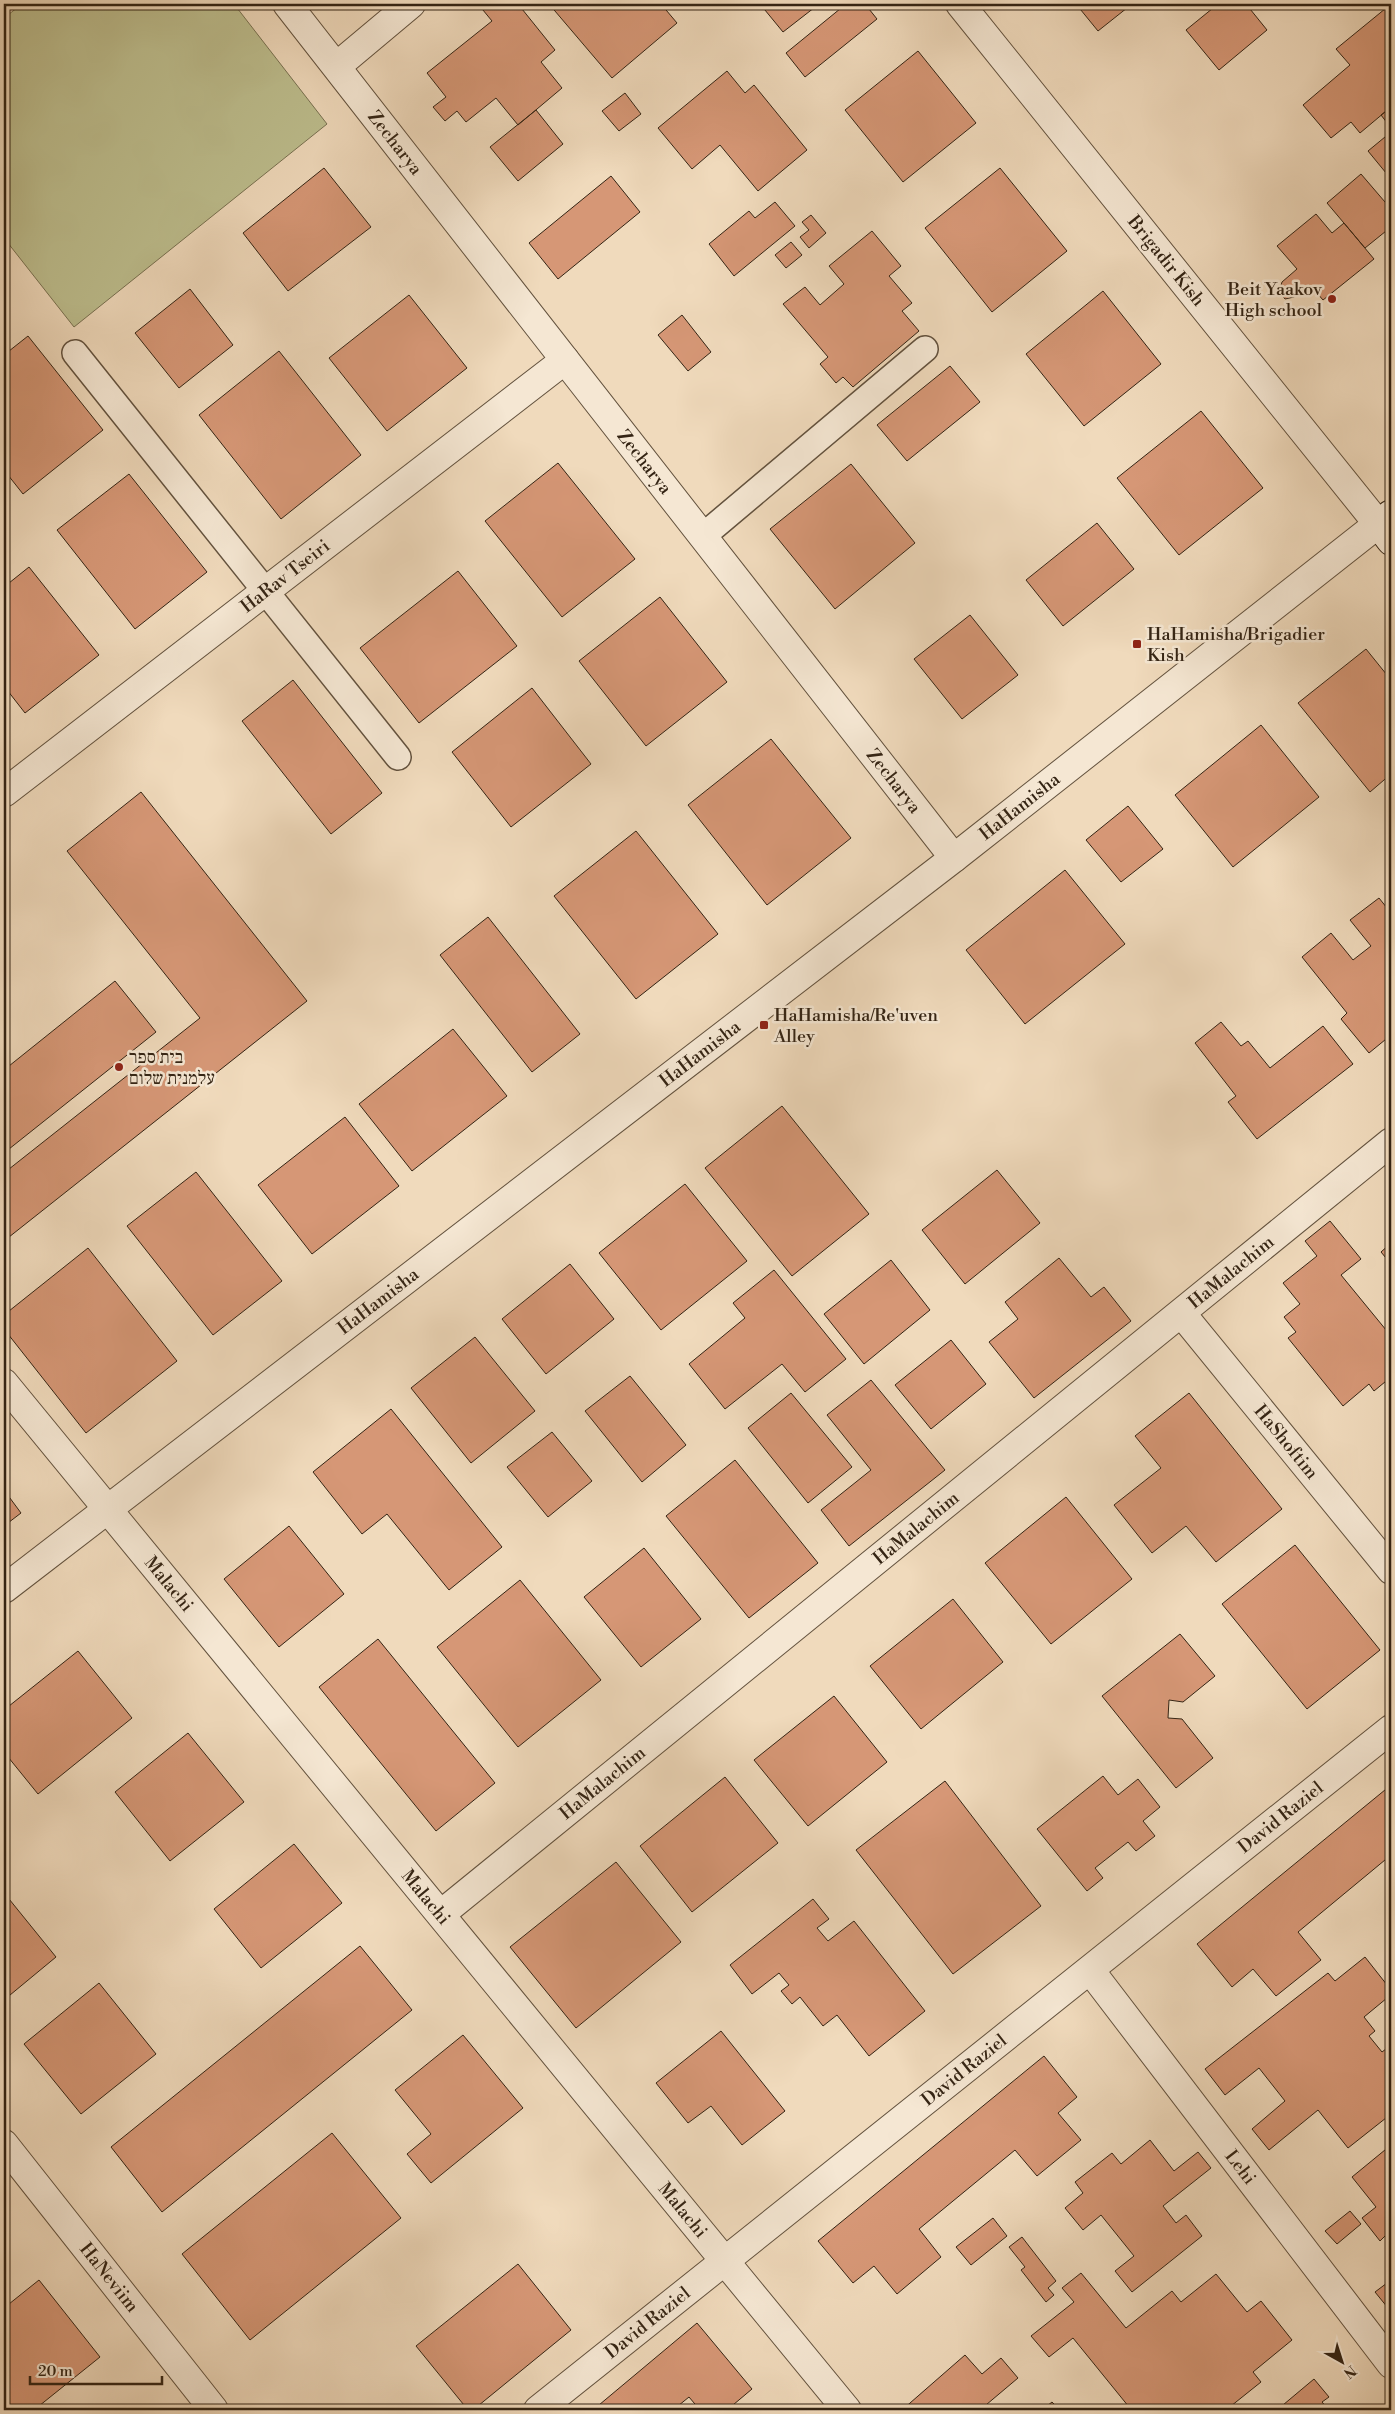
<svg xmlns="http://www.w3.org/2000/svg" width="1395" height="2414" font-family="'Libre Bodoni','Frank Ruhl Libre',serif">
<rect width="100%" height="100%" fill="#f0dabc"/>
<filter id="stains"><feTurbulence type="fractalNoise" baseFrequency=".004" numOctaves="4"/><feColorMatrix values="0 0 0 0 .2 0 0 0 0 .09 0 0 0 0 .02 0 0 0 .5 -.17"/></filter>
<radialGradient id="worn" r=".72"><stop offset=".6" stop-color="#630" stop-opacity="0"/><stop offset="1" stop-color="#630" stop-opacity=".3"/></radialGradient>
<path fill="#bdbe8e" stroke="#787151" d="M 22,4 L 234,4 L 327,124 L 74,327 L 4,238 L 4,18 Z"/>
<path fill="#d69776" stroke="#342414" d="M 478,4 L 518,4 L 555,50 L 541,62 L 562,88 L 518,125 L 496,98 L 466,122 L 457,111 L 445,121 L 433,107 L 446,97 L 427,73 L 492,21 Z
M 549,4 L 661,4 L 677,23 L 612,78 Z
M 760,4 L 819,4 L 783,32 Z
M 846,4 L 865,4 L 877,19 L 805,77 L 786,53 Z
M 1076,4 L 1132,4 L 1098,31 Z
M 1218,4 L 1246,4 L 1267,30 L 1219,70 L 1186,30 Z
M 1391,4 L 1391,107 L 1360,133 L 1351,122 L 1331,138 L 1303,105 L 1350,65 L 1336,49 Z
M 918,51 L 976,123 L 903,182 L 845,110 Z
M 727,71 L 745,93 L 754,85 L 807,150 L 758,191 L 720,145 L 692,169 L 658,128 Z
M 625,93 L 641,114 L 619,131 L 602,111 Z
M 1391,107 L 1391,128 L 1381,115 Z
M 536,110 L 563,144 L 518,181 L 490,147 Z
M 1391,132 L 1391,179 L 1368,151 Z
M 324,168 L 371,227 L 288,291 L 243,233 Z
M 1000,168 L 1067,251 L 992,312 L 925,228 Z
M 1361,174 L 1391,209 L 1391,227 L 1365,248 L 1327,203 Z
M 611,176 L 640,212 L 558,279 L 529,243 Z
M 775,202 L 795,226 L 734,276 L 709,244 L 749,211 L 755,218 Z
M 1316,214 L 1332,233 L 1344,223 L 1374,259 L 1323,300 L 1310,285 L 1294,297 L 1285,299 L 1279,292 L 1282,282 L 1297,269 L 1277,246 Z
M 811,215 L 826,233 L 809,248 L 800,237 L 809,230 L 802,222 Z
M 872,231 L 901,266 L 889,276 L 912,303 L 902,311 L 919,331 L 853,387 L 843,377 L 836,383 L 820,364 L 828,357 L 783,304 L 805,287 L 820,305 L 844,284 L 829,266 Z
M 791,242 L 802,255 L 786,268 L 775,255 Z
M 190,289 L 233,345 L 179,388 L 135,333 Z
M 1103,291 L 1161,364 L 1084,426 L 1026,354 Z
M 409,295 L 467,368 L 387,431 L 329,358 Z
M 682,315 L 711,352 L 688,371 L 658,335 Z
M 28,336 L 103,430 L 23,494 L 4,470 L 4,355 Z
M 279,351 L 361,455 L 281,519 L 199,415 Z
M 950,366 L 980,402 L 907,461 L 877,425 Z
M 1201,411 L 1263,488 L 1179,555 L 1117,478 Z
M 558,463 L 635,559 L 562,617 L 485,521 Z
M 851,464 L 915,543 L 835,609 L 770,529 Z
M 129,474 L 207,572 L 135,629 L 57,530 Z
M 1097,523 L 1134,569 L 1063,626 L 1026,580 Z
M 29,567 L 99,655 L 25,713 L 4,686 L 4,587 Z
M 458,571 L 517,646 L 419,723 L 360,648 Z
M 660,597 L 727,682 L 646,746 L 579,661 Z
M 970,615 L 1018,675 L 962,719 L 914,659 Z
M 1366,649 L 1391,680 L 1391,774 L 1370,792 L 1298,703 Z
M 293,680 L 382,793 L 331,834 L 242,721 Z
M 532,688 L 591,764 L 511,827 L 452,752 Z
M 1261,725 L 1319,797 L 1233,867 L 1175,795 Z
M 771,739 L 851,838 L 767,905 L 688,805 Z
M 141,792 L 307,1001 L 4,1241 L 4,1173 L 200,1018 L 67,851 Z
M 1128,806 L 1163,849 L 1121,882 L 1086,840 Z
M 636,831 L 718,934 L 636,999 L 554,896 Z
M 1065,870 L 1125,944 L 1025,1024 L 966,950 Z
M 1379,898 L 1391,913 L 1391,1035 L 1369,1053 L 1341,1019 L 1347,1013 L 1302,957 L 1331,933 L 1353,960 L 1371,946 L 1350,920 Z
M 488,917 L 580,1034 L 532,1072 L 440,955 Z
M 115,981 L 156,1032 L 4,1153 L 4,1070 Z
M 1221,1022 L 1241,1046 L 1248,1041 L 1270,1068 L 1323,1026 L 1353,1064 L 1257,1139 L 1228,1102 L 1236,1096 L 1195,1043 Z
M 453,1029 L 507,1096 L 412,1171 L 359,1104 Z
M 782,1106 L 869,1214 L 792,1276 L 705,1168 Z
M 345,1117 L 399,1186 L 312,1254 L 258,1185 Z
M 997,1170 L 1040,1223 L 965,1284 L 922,1230 Z
M 196,1172 L 282,1281 L 213,1335 L 127,1226 Z
M 685,1184 L 747,1261 L 661,1330 L 599,1253 Z
M 1330,1221 L 1361,1259 L 1341,1275 L 1391,1336 L 1391,1365 L 1389,1366 L 1391,1377 L 1374,1391 L 1369,1384 L 1343,1406 L 1288,1338 L 1296,1332 L 1284,1317 L 1300,1304 L 1283,1283 L 1317,1256 L 1305,1241 Z
M 1391,1243 L 1391,1264 L 1381,1252 Z
M 88,1248 L 177,1361 L 86,1433 L 4,1329 L 4,1315 Z
M 1059,1258 L 1091,1297 L 1104,1287 L 1131,1321 L 1034,1398 L 989,1342 L 1018,1319 L 1005,1302 Z
M 891,1260 L 930,1310 L 864,1364 L 824,1314 Z
M 570,1264 L 614,1319 L 546,1374 L 502,1319 Z
M 774,1270 L 846,1359 L 805,1392 L 782,1364 L 725,1409 L 689,1364 L 745,1318 L 733,1303 Z
M 475,1337 L 535,1411 L 471,1463 L 411,1388 Z
M 951,1340 L 986,1384 L 931,1429 L 895,1385 Z
M 630,1376 L 686,1445 L 642,1482 L 585,1411 Z
M 871,1380 L 945,1470 L 849,1546 L 821,1510 L 871,1470 L 827,1415 Z
M 791,1393 L 852,1467 L 808,1503 L 748,1428 Z
M 1189,1393 L 1282,1509 L 1216,1562 L 1186,1526 L 1152,1553 L 1114,1505 L 1161,1468 L 1135,1436 Z
M 391,1409 L 502,1547 L 449,1590 L 387,1514 L 362,1534 L 313,1472 Z
M 552,1432 L 592,1481 L 548,1517 L 507,1467 Z
M 735,1460 L 818,1563 L 749,1618 L 666,1516 Z
M 4,1490 L 21,1513 L 4,1526 Z
M 1066,1497 L 1132,1579 L 1051,1644 L 985,1563 Z
M 289,1526 L 344,1594 L 279,1647 L 224,1579 Z
M 1295,1545 L 1380,1650 L 1307,1709 L 1222,1604 Z
M 644,1548 L 701,1619 L 641,1667 L 584,1597 Z
M 520,1580 L 601,1680 L 518,1747 L 437,1647 Z
M 953,1599 L 1003,1662 L 921,1729 L 870,1666 Z
M 1180,1634 L 1215,1676 L 1183,1702 L 1169,1700 L 1168,1718 L 1182,1719 L 1213,1758 L 1176,1788 L 1102,1696 Z
M 378,1639 L 495,1783 L 436,1831 L 319,1687 Z
M 78,1651 L 132,1718 L 38,1794 L 4,1752 L 4,1710 Z
M 834,1696 L 887,1762 L 808,1826 L 754,1760 Z
M 188,1733 L 244,1802 L 170,1861 L 115,1792 Z
M 1103,1776 L 1118,1795 L 1138,1779 L 1160,1807 L 1143,1821 L 1155,1836 L 1136,1851 L 1128,1842 L 1095,1868 L 1103,1878 L 1087,1891 L 1037,1829 Z
M 725,1777 L 778,1843 L 692,1912 L 640,1846 Z
M 945,1781 L 1041,1906 L 953,1974 L 856,1850 Z
M 1391,1785 L 1391,1855 L 1298,1932 L 1321,1960 L 1276,1996 L 1253,1969 L 1232,1987 L 1197,1944 Z
M 294,1844 L 342,1903 L 261,1968 L 214,1909 Z
M 616,1862 L 681,1942 L 576,2028 L 510,1947 Z
M 5,1894 L 56,1957 L 4,2000 L 4,1895 Z
M 813,1899 L 829,1919 L 817,1928 L 828,1941 L 854,1921 L 925,2011 L 869,2056 L 837,2015 L 823,2026 L 800,1997 L 792,2004 L 781,1991 L 789,1985 L 779,1973 L 752,1994 L 730,1965 Z
M 360,1946 L 412,2010 L 162,2212 L 111,2147 Z
M 1365,1957 L 1391,1990 L 1391,2003 L 1387,1998 L 1364,2017 L 1375,2031 L 1369,2036 L 1382,2052 L 1391,2045 L 1391,2114 L 1348,2148 L 1318,2110 L 1269,2150 L 1252,2129 L 1285,2101 L 1259,2068 L 1225,2095 L 1205,2069 L 1328,1973 L 1335,1981 Z
M 99,1983 L 156,2054 L 81,2114 L 24,2044 Z
M 721,2031 L 785,2111 L 742,2145 L 711,2106 L 688,2123 L 656,2083 Z
M 463,2035 L 523,2108 L 431,2183 L 407,2154 L 431,2134 L 395,2090 Z
M 1044,2056 L 1077,2097 L 1058,2113 L 1081,2140 L 1037,2176 L 1015,2150 L 919,2229 L 941,2257 L 897,2294 L 874,2266 L 853,2283 L 818,2241 Z
M 332,2133 L 401,2218 L 250,2340 L 182,2254 Z
M 1150,2140 L 1174,2171 L 1198,2152 L 1211,2168 L 1163,2206 L 1176,2223 L 1186,2215 L 1202,2236 L 1132,2292 L 1115,2271 L 1134,2256 L 1101,2215 L 1083,2230 L 1065,2208 L 1083,2193 L 1075,2182 L 1112,2153 L 1121,2164 Z
M 1391,2145 L 1391,2243 L 1385,2236 L 1380,2241 L 1362,2218 L 1376,2207 L 1352,2177 Z
M 1350,2211 L 1361,2224 L 1337,2244 L 1325,2231 Z
M 993,2218 L 1007,2236 L 971,2265 L 956,2247 Z
M 1022,2237 L 1056,2281 L 1048,2288 L 1054,2295 L 1046,2302 L 1021,2270 L 1025,2267 L 1009,2247 Z
M 518,2264 L 571,2330 L 473,2410 L 468,2410 L 416,2346 Z
M 1081,2273 L 1126,2328 L 1172,2291 L 1181,2302 L 1216,2274 L 1247,2312 L 1261,2301 L 1292,2340 L 1253,2372 L 1261,2382 L 1226,2410 L 1126,2410 L 1129,2407 L 1073,2338 L 1049,2357 L 1031,2336 L 1074,2302 L 1062,2288 Z
M 39,2280 L 100,2357 L 34,2410 L 4,2410 L 4,2308 Z
M 1391,2280 L 1391,2305 L 1388,2308 L 1375,2292 Z
M 697,2323 L 752,2389 L 727,2410 L 700,2410 L 689,2397 L 673,2410 L 593,2410 Z
M 965,2355 L 982,2374 L 1001,2358 L 1018,2378 L 980,2410 L 902,2410 Z
M 1314,2379 L 1329,2397 L 1322,2402 L 1329,2410 L 1277,2410 Z
M 1052,2402 L 1060,2410 L 1042,2410 Z"/>
<g fill="none" stroke-linecap="round" stroke-linejoin="round">
<g stroke="#63523e" stroke-width="28">
<path id="lane" d="M 75,353 L 398,757
M 703,536 L 925,349"/>
</g>
<g stroke="#63523e" stroke-width="30">
<g id="street">
<path id="s1" d="M 287,4 L 954,858"/>
<path d="M 337,66 L 411,4"/>
<path id="s2" d="M 4,793 L 565,360"/>
<path id="s3" d="M 1182,1314 L 1391,1570"/>
<path id="s4" d="M 4,1383 L 847,2410"/>
<path id="s5" d="M 4,1589 L 954,858 L 1378,524 L 960,4"/>
<path id="s6" d="M 441,1914 L 1391,1142"/>
<path id="s7" d="M 1090,1970 L 1391,2364"/>
<path id="s8" d="M 4,2144 L 214,2410"/>
<path id="s9" d="M 538,2410 L 1391,1729"/>
</g>
</g>
<g stroke="#342414" stroke-width="30">
<path id="secondary" d="M 1391,514 L 1378,524 L 1391,541"/>
</g>
<use href="#lane" stroke="#f5e7d3" stroke-width="25"/>
<use href="#street" stroke="#f5e7d3" stroke-width="28"/>
<use href="#secondary" stroke="#f5e7d3" stroke-width="28"/>
</g>
<g fill="#8f2418" stroke="#f5e7d3" stroke-width="2">
<circle cx="1332" cy="299" r="5"/>
<rect x="1132" y="639" width="10" height="10" rx="2.5"/>
<rect x="759" y="1020" width="10" height="10" rx="2.5"/>
<circle cx="119" cy="1067" r="5"/>
</g>
<g text-anchor="middle" dominant-baseline="central" stroke-width="5" stroke-linejoin="round" paint-order="stroke">
<g font-size="18" fill="#342414" stroke="#f5e7d3">
<text stroke="none"><textPath href="#s1" startOffset="176">Zecharya</textPath></text>
<text transform="translate(1166 261) rotate(51)">Brigadir Kish</text>
<text stroke="none"><textPath href="#s1" startOffset="581">Zecharya</textPath></text>
<text stroke="none"><textPath href="#s2" startOffset="355">HaRav Tseiri</textPath></text>
<text stroke="none"><textPath href="#s1" startOffset="986">Zecharya</textPath></text>
<text stroke="none"><textPath href="#s5" startOffset="1282">HaHamisha</textPath></text>
<text stroke="none"><textPath href="#s5" startOffset="878">HaHamisha</textPath></text>
<text stroke="none"><textPath href="#s6" startOffset="1018">HaMalachim</textPath></text>
<text stroke="none"><textPath href="#s5" startOffset="472">HaHamisha</textPath></text>
<text stroke="none"><textPath href="#s3" startOffset="165">HaShoftim</textPath></text>
<text stroke="none"><textPath href="#s6" startOffset="612">HaMalachim</textPath></text>
<text stroke="none"><textPath href="#s4" startOffset="260">Malachi</textPath></text>
<text stroke="none"><textPath href="#s6" startOffset="208">HaMalachim</textPath></text>
<text stroke="none"><textPath href="#s9" startOffset="950">David Raziel</textPath></text>
<text stroke="none"><textPath href="#s4" startOffset="665">Malachi</textPath></text>
<text stroke="none"><textPath href="#s9" startOffset="545">David Raziel</textPath></text>
<text stroke="none"><textPath href="#s7" startOffset="248">Lehi</textPath></text>
<text stroke="none"><textPath href="#s4" startOffset="1070">Malachi</textPath></text>
<text stroke="none"><textPath href="#s8" startOffset="170">HaNeviim</textPath></text>
<text stroke="none"><textPath href="#s9" startOffset="140">David Raziel</textPath></text>
</g>
<g font-size="18" fill="#342414" stroke="#f5e7d3" text-anchor="start">
<text x="1322" y="289" text-anchor="end">Beit Yaakov<tspan x="1322" dy="21">High school</tspan></text>
<text x="1147" y="634">HaHamisha/Brigadier<tspan x="1147" dy="21">Kish</tspan></text>
<text x="774" y="1015">HaHamisha/Re'uven<tspan x="774" dy="21">Alley</tspan></text>
<text x="129" y="1057">בית ספר<tspan x="129" dy="21">עלמנית שלום</tspan></text>
</g>
</g>
<rect width="1395" height="2414" fill="none" stroke="#f0dabc" stroke-width="20"/>
<rect x="5" y="5" width="1385" height="2404" fill="none" stroke="#342414" stroke-width="2.5"/>
<rect x="10" y="10" width="1375" height="2394" fill="none" stroke="#342414"/>
<g transform="translate(1342 2362) rotate(141)" stroke="#f5e7d3" stroke-width="4" paint-order="stroke">
<path d="M0-4L9 19L0 12L-9 19Z" fill="#342414"/>
<text y="-8" font-size="14" font-weight="bold" text-anchor="middle" fill="#342414">N</text>
</g>
<path d="M30 2376v8h132v-8" fill="none" stroke="#342414" stroke-width="2.5"/>
<text x="38" y="2376" font-size="15" fill="#342414" stroke="#f5e7d3" stroke-width="4" paint-order="stroke">20 m</text>
<rect width="100%" height="100%" filter="url(#stains)"/>
<rect width="100%" height="100%" fill="url(#worn)"/>
</svg>
